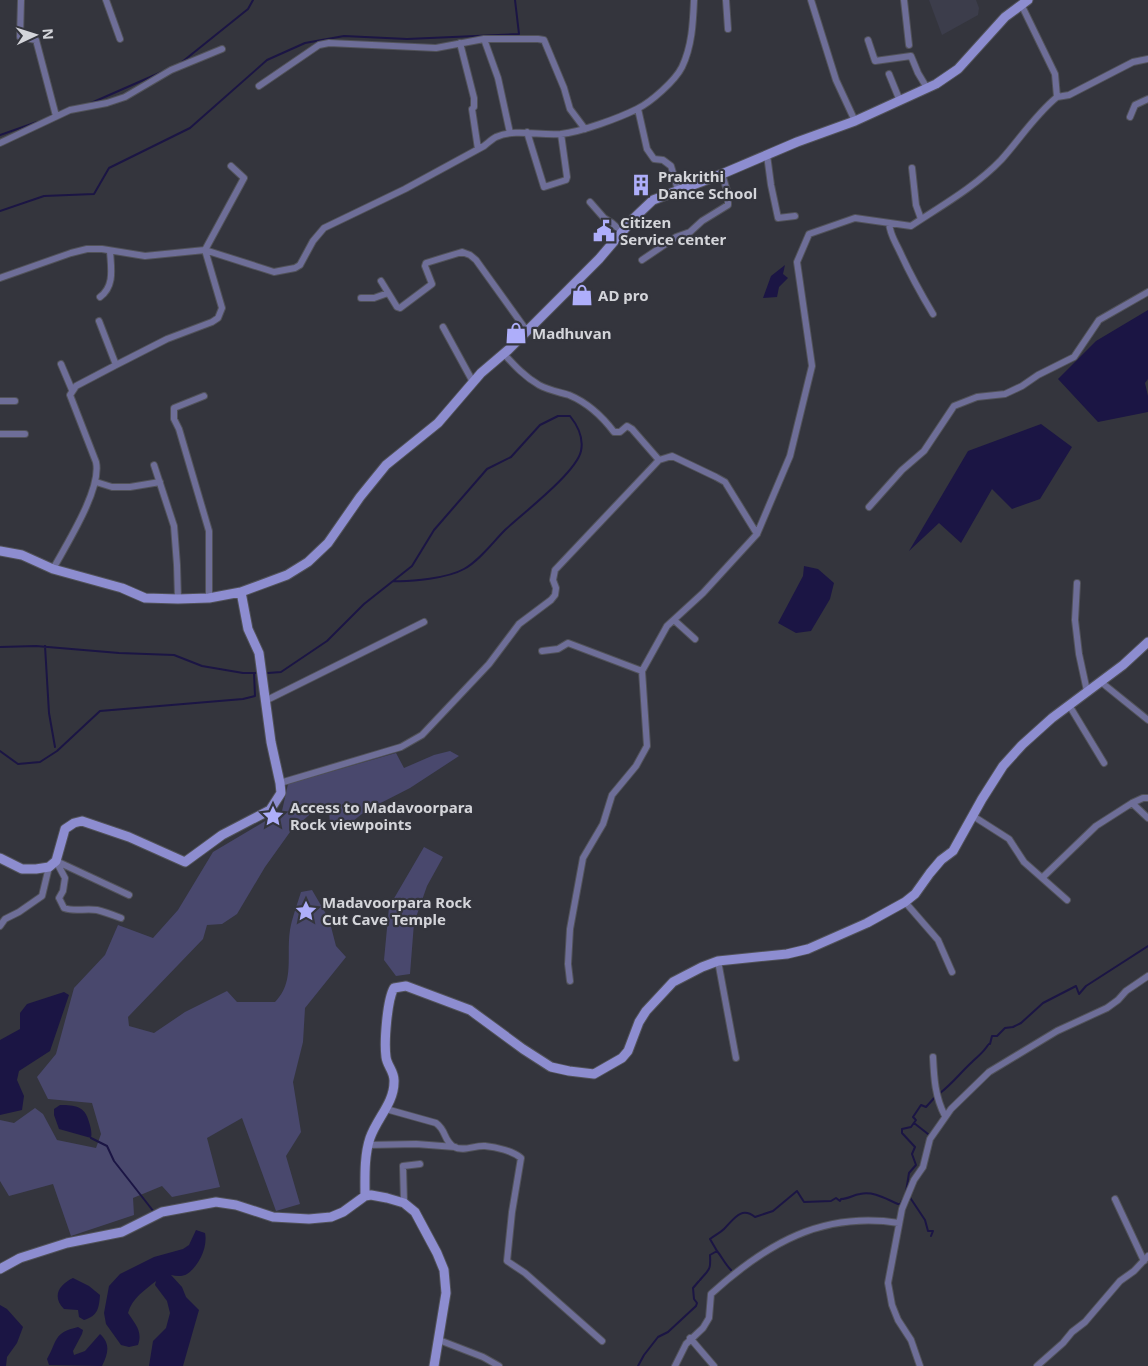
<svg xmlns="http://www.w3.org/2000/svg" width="1148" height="1366" font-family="'Noto Sans',sans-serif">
<rect width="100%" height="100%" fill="#34353d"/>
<path fill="#3c3d4b" d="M 929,0 L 976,0 L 979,8 L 978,15 L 942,35 Z"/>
<path fill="#49486d" d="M 450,751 L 459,756 L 410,788 L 367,810 L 339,832 L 330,826 L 329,809 L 317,808 L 290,832 L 265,867 L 237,914 L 222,924 L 207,925 L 203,939 L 128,1017 L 129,1026 L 154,1033 L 185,1012 L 227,991 L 237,1002 L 275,1002 C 295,982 286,956 290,930 C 292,918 297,905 301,892 L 312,890 L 329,919 L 336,946 L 346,957 L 305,1008 L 303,1042 L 293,1082 L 301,1132 L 286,1156 L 300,1204 L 276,1211 L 242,1118 L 207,1138 L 220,1187 L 172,1197 L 162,1186 L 133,1198 L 134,1215 L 71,1236 L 53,1184 L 9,1196 L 0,1181 L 0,1120 L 14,1123 L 35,1108 L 43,1114 L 57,1140 L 96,1148 L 101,1134 L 92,1103 L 48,1099 L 37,1077 L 56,1054 L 74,988 L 105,955 L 118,925 L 153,938 L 178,910 L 213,852 L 282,811 L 288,784 L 396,753 L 404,768 L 434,755 Z
M 424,847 L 443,857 L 427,886 L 414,923 L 410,974 L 396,976 L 384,960 L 389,907 Z"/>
<path fill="#1b1544" d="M 785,265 L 783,274 L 788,278 L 779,287 L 777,297 L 763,298 L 771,276 Z
M 1148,310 L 1148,379 L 1145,383 L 1148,396 L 1148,412 L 1098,422 L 1058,379 L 1096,341 Z
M 1041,424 L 1072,447 L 1040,499 L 1012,509 L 992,489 L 961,543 L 939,523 L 909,551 L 968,451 Z
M 804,566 L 818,569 L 834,583 L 830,599 L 811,631 L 796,633 L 778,623 L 803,576 Z
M 64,992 L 69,995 L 50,1051 L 19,1071 L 17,1080 L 24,1096 L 22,1110 L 0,1115 L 0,1040 L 20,1029 L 20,1013 L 27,1004 Z
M 60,1105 C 75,1105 85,1106 89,1122 C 91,1128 92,1133 91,1138 L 59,1129 L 54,1115 L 54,1109 Z
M 196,1230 L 205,1233 C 208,1247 199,1266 187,1274 C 182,1277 176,1276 171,1275 L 182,1287 L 186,1297 L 199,1310 L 183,1366 L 149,1366 L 153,1341 L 166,1328 L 170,1313 L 167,1301 L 155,1285 L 156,1281 C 145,1290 132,1298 128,1313 C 135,1324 143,1331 138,1345 L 129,1347 L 121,1345 L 106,1324 L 104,1313 L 109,1286 L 120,1274 L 154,1257 L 183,1249 L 189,1245 Z
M 73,1278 L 89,1286 L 100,1295 C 99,1308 98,1316 84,1320 L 79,1317 L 78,1310 L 64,1309 C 51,1296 60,1284 73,1278 Z
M 0,1305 L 7,1309 L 23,1327 L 17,1343 L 7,1357 L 6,1366 L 0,1366 Z
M 78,1327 L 83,1330 L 82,1334 L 73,1351 L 74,1355 L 85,1351 L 100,1334 C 111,1344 108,1354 102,1366 L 49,1365 L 47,1359 C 58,1340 53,1333 78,1327 Z"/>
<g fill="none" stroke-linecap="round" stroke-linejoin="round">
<path stroke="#1b1544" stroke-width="2" d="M 182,62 L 248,9 L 253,0
M 91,103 L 164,71
M 0,135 L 37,122
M 0,211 L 44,196 L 94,194 L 109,168 L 190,128 L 267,60 L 305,43 L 344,36 L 407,39 L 519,34 L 515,0
M 45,646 L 49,713 L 55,747
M 0,647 L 36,646 L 119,653 L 174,655 L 202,666 L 243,673 L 256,673
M 268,673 L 281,672 L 327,641 L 364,604 L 412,566 L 434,530 L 487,469 L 511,457 L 540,425 L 558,416 L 570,416 C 578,426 584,437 581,451 C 576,473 523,513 505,530 C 492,543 480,560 464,569 C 448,578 412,582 393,581
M 0,751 L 18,764 L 40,762 L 57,751 L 100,711 L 243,699 L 255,696 L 254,673
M 989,1044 L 990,1044 L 992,1036 L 997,1036 L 1005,1028 L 1013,1027 L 1021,1023 L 1043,1003 L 1076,986 L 1079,994 L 1086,986 L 1148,946
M 940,1093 C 952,1084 960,1073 972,1062 C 978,1056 983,1053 988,1045
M 915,1119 L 913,1117 L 921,1105 L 926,1107 L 936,1096
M 914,1123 L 928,1134
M 91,1138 L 107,1146 L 114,1161 L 154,1212
M 906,1192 L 909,1173 L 916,1165 L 912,1154 L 915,1147 L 902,1133 L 902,1129 L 911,1127 L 916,1120
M 909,1196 L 925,1220 L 928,1231 L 933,1231 L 931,1236
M 717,1251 C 722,1257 725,1264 731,1270
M 700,1280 C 709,1269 711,1271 710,1255 L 717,1251 L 710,1239 C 715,1235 720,1233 724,1229 C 734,1219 741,1206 755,1217 L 773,1211 L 797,1191 L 804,1202 L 831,1201 L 836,1198 L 840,1201 L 841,1199 C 848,1199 853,1195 860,1194 C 874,1191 886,1199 898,1204 L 900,1204 L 903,1199
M 638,1366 L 644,1355 L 658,1337 L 668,1332 L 696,1306 L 697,1303 L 694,1299 L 693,1288 L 699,1281"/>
<g stroke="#515259" stroke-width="8">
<path id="street" d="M 21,0 L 20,37 L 36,40 L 56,116
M 106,0 L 120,39
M 726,0 L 728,29
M 811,0 L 836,80 L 855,121
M 904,0 L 909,45
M 484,39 L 498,78 L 510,133
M 868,40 L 875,61 L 911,56 L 918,73 L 927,88
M 460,43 L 474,98 L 474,107 L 472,109 L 478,149
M 889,74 L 900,101
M 259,86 L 319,45 L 329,43 L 436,48 L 484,39 L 538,39 L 544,40 L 564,88 L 570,109 L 585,129
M 1057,97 L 1069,95 L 1133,62 L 1148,59
M 638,109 L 647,149 L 654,159 L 663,160 L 671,166 L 678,190
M 1130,117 L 1135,105 L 1148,99
M 527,132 L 544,187 L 566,180 L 567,177 L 561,134
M 0,143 L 70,110 L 107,103 L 125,97 L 171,70 L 222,49
M 767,155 L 771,185 L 778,218 L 795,216
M 912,168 L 916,205 L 921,219
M 590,202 L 604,218 L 612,223 L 622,232
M 889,223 C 890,235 895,241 900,252 C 910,274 921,294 933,314
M 642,260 L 676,237 L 690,232 L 702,221 L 728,205 L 728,194 L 722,174
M 0,278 L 71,253 L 87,249 L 102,249 L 145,256 L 205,250 L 274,272 L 295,268 L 300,265 L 313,241 L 324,228 L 405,189 L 484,146 C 488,143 492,139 496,137 C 517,128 539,136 561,134 C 581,132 619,118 637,109 C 651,102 675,81 682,67 C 692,46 693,23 694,0
M 381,281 L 397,307 L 400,308 L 432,284 L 425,266 L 426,263 L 462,252 L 470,255 L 476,260 L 527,331
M 100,297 C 115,286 111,268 110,251
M 361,298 L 374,298 L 388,293
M 99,321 L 116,365
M 443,327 L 473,382
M 504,354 C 515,366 525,377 539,385 C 548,390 559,392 569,395 C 588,403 602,416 614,432 L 620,432 L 627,426 L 632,429 L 659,460 L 672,456 L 716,477 L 725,482 L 757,534
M 61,364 L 72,390
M 204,396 L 174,408 L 174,419 L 179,429 L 209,531 L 209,598
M 0,401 L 15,401
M 0,434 L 25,434
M 154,465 L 174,526 L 177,565 L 178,599
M 96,482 L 112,487 L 130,487 L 160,482
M 869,507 L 902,470 L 924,451 L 954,406 L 977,397 L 1005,394 L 1022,386 L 1038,375 L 1074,357 L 1099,320 L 1148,292
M 53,569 C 66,545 102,489 96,462 L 70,395 L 76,386 L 116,365 L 167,339 L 212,322 L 218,318 L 222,308 L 205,250 L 244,178 L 231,166
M 1077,583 L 1075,620 L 1079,654 L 1087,691
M 674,620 L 695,639
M 542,651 L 558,649 L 568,643 L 642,671
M 1101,682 L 1148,720
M 265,701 L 424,622
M 1069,705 L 1104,763
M 280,783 L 401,747 L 422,735 L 489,664 L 519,624 L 551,600 L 555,595 L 556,588 L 553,580 L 555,570 L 659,460
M 1132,803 L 1148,818
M 973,816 L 1009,839 L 1024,862 L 1067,900
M 56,861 L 65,878 L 63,891 L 59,898 L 64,908 C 75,912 85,908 97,910 C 105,912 113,915 121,918
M 56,861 L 129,895
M 1042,878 L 1096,826 L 1132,803 L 1143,798 L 1148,798
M 905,902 L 938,940 L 952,972
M 0,926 L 5,919 L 19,912 L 42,896 L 49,867
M 718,961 L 736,1058
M 570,981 L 568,964 L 570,929 L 583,858 L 603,824 L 612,795 L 636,766 L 647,746 L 642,671 L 667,626 L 703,593 L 757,534 L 790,456 L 812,366 L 797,262 L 809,234 L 855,218 L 911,226 C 941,206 975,187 1001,160 C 1020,139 1035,115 1057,97 L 1055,74 L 1021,4
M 933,1057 C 934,1078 935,1097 945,1116
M 386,1109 L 436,1123 C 447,1131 443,1140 454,1147 C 464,1152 475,1145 485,1146 C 496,1147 513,1151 521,1158 L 512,1212 L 507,1261 L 525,1273 L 602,1341
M 368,1145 L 416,1144 L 455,1147
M 1115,1199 L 1144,1261
M 404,1203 L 403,1166 L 420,1164
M 690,1338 L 714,1366
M 439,1340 L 483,1357 L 499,1366
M 675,1366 L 686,1344 L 703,1328 L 709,1318 L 711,1294 C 766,1244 822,1211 899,1223
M 920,1366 L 911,1340 L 898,1320 L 892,1305 L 888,1283 L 902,1209 L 914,1180 L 923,1167 L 930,1139 L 951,1109 L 989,1072 L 1057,1031 L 1107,1008 L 1118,1000 L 1126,991 L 1148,976
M 1037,1366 L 1063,1343 L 1072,1332 L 1085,1322 L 1120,1281 L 1134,1271 L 1148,1256"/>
</g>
<g stroke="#515259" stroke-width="11">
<path id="secondary" d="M 0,551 L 22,555 L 53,569 L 122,588 L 145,598 L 178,599 L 209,598 L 241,592 L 287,575 L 308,562 L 328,543 L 360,497 L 386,465 L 438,423 L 481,373 L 508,350 L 599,259 L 634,218 L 653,200 L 722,174 L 797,142 L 855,121 L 936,84 L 958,69 L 1005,17 L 1028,0
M 0,858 L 22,869 L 36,869 L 49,867 L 56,861 L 65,829 L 74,823 L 82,821 L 129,837 L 185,862 L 222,835 L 270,810 L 281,793 L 280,783 L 271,742 L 259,653 L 248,629 L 241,592
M 365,1196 C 365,1177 364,1156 370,1138 C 377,1118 394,1103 394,1082 C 395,1072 387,1066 386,1057 C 384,1042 387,1000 394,988 L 406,986 L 470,1010 L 523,1049 L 551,1067 L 569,1071 L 594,1074 L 622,1058 L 628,1051 L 639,1022 L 646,1011 L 673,982 L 702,967 L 718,961 L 787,954 L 808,949 L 867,923 L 905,902 L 915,894 L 930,873 L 941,860 L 953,851 L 982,799 L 1003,766 L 1022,745 L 1052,718 L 1123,665 L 1148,642
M 0,1269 L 20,1258 L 67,1243 L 122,1232 L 162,1212 L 216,1202 L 236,1205 L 273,1217 L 309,1219 L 331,1217 L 343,1212 L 365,1196 L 371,1195 L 387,1198 L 404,1203 L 415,1212 L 437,1253 L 444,1270 L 446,1293 L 434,1366"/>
</g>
<use href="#street" stroke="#6e6e98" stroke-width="6"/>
<use href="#secondary" stroke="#8d8dd0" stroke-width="9"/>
</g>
<defs>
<g id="building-bare" transform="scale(1.725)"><path d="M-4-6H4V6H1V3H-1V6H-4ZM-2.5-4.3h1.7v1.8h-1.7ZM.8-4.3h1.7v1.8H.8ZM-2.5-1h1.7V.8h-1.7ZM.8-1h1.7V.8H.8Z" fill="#aeaefa" stroke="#34353d" stroke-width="2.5" paint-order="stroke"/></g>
<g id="civic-bare" transform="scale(1.725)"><path d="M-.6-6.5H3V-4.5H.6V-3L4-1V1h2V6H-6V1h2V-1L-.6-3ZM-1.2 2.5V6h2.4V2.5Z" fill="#aeaefa" stroke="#34353d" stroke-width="2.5" paint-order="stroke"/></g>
<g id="shop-bare" transform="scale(1.725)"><path d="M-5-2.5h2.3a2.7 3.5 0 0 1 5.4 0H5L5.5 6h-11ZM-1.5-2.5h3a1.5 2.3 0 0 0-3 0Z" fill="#aeaefa" stroke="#34353d" stroke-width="2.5" paint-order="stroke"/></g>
<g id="sight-bare" transform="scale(1.725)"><path d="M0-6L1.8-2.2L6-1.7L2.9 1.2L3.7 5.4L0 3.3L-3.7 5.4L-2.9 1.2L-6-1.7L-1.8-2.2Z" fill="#aeaefa" stroke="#34353d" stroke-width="2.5" paint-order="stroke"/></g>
</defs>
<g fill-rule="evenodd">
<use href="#building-bare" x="641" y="185"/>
<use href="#civic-bare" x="604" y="231"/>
<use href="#shop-bare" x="582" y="295"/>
<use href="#shop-bare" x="516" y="333"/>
<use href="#sight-bare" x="273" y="816"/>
<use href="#sight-bare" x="306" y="911"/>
</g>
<g text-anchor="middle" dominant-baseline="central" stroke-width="4.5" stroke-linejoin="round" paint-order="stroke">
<g font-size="15" font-weight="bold" fill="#d4d5da" stroke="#34353d" text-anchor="start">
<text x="658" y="176">Prakrithi<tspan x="658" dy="17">Dance School</tspan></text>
<text x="620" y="222">Citizen<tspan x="620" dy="17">Service center</tspan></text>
<text x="598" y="295">AD pro</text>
<text x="532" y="333">Madhuvan</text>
<text x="290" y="807">Access to Madavoorpara<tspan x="290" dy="17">Rock viewpoints</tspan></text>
<text x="322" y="902">Madavoorpara Rock<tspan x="322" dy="17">Cut Cave Temple</tspan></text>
</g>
</g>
<g transform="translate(35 35) rotate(86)" stroke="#34353d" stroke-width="4" paint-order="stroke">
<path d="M0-4L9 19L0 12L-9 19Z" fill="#d4d5da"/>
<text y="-8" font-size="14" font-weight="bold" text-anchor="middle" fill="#d4d5da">N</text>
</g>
</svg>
